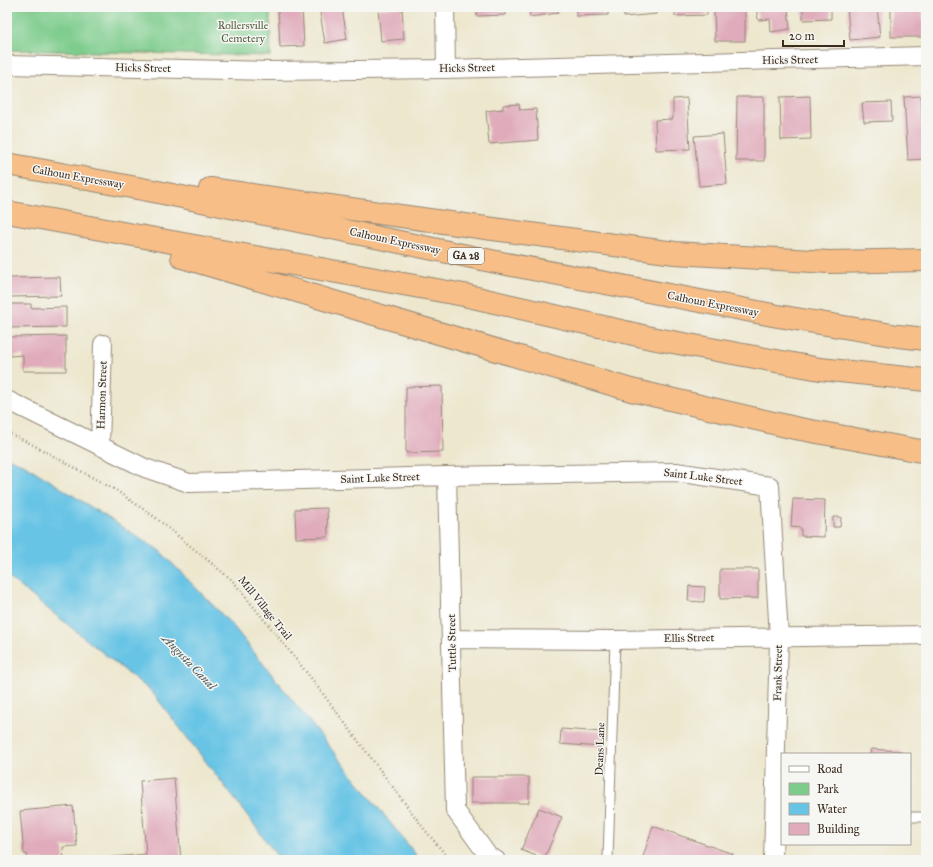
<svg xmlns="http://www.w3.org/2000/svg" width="933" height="867" font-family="'IM FELL Great Primer',serif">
<rect width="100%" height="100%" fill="#f6f6f2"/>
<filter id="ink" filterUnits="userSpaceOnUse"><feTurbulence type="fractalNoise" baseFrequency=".025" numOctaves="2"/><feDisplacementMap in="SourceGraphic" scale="8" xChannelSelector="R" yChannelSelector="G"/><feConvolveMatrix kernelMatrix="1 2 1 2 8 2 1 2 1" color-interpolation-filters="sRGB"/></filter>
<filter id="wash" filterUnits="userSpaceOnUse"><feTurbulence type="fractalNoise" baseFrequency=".012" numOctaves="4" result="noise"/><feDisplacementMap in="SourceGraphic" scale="16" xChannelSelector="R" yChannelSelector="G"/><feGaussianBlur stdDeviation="0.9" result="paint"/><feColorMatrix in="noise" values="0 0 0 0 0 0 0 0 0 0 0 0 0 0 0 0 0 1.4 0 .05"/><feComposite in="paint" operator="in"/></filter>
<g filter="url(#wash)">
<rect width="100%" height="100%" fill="#ede7ce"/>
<path fill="#7dcc8c" stroke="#5c7b55" d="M 7,7 L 270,7 L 271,56 L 7,50 Z"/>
<path fill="#67c4e5" stroke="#517782" d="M 7,458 L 25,465 L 160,551 L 233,626 L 420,860 L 280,860 L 244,811 L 152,692 L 7,576 Z"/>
<g id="blocks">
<path fill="#e0abbb" d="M 278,7 L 302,7 L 304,46 L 280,47 Z
M 319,7 L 342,7 L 347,39 L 325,43 Z
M 402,7 L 404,39 L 381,41 L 378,9 Z
M 477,7 L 505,7 L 505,15 L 477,16 Z
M 529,7 L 557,7 L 558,13 L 530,17 Z
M 576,7 L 608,7 L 608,15 L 576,16 Z
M 623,7 L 655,7 L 656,14 L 624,17 Z
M 675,7 L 707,7 L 707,15 L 675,16 Z
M 714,7 L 745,7 L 745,41 L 715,41 Z
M 756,7 L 788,7 L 790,29 L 771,32 L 770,19 L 758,20 Z
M 803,7 L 831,7 L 831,19 L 803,20 Z
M 847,7 L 877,7 L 880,37 L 850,40 Z
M 891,7 L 923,7 L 923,37 L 891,37 Z
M 810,96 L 811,139 L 781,140 L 780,97 Z
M 921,96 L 922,119 L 926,118 L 926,159 L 908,160 L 904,97 Z
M 737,97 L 764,97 L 764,161 L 736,161 Z
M 687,98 L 690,149 L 656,150 L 655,120 L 673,119 L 673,99 Z
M 891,102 L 892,121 L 864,122 L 862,103 Z
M 519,104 L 520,110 L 536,109 L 538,140 L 489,144 L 486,111 L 503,109 L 503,105 Z
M 723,134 L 727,184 L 699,186 L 694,136 Z
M 60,277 L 61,296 L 10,297 L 9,278 Z
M 7,304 L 31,304 L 31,308 L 66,307 L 66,327 L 7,328 Z
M 66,336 L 66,371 L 23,371 L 23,355 L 10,356 L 9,337 Z
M 442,386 L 443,452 L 406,453 L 406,387 Z
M 793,499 L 825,500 L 824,537 L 801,536 L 801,528 L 791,527 Z
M 327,508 L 328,537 L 296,538 L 295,509 Z
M 833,517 L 841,517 L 840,527 L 833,527 Z
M 720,569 L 758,569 L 758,598 L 720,599 Z
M 689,586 L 705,587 L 704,602 L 688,601 Z
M 561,729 L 602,732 L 601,747 L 560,744 Z
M 871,749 L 901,751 L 901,754 L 870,754 Z
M 471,777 L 529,777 L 529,803 L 471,803 Z
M 174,778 L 181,860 L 91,860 L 91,859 L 146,854 L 140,781 Z
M 73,806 L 77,846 L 63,847 L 64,860 L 28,860 L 27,854 L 24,854 L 20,811 Z
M 539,808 L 562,817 L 544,859 L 521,850 Z
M 653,826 L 733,854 L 731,860 L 642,860 Z"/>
</g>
</g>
<g filter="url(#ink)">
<use href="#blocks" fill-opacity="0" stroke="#948876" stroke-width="1"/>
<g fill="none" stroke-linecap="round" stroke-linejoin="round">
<g stroke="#948876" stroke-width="11">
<path id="lane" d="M 910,817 L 926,817
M 608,860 L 615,640"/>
</g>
<g stroke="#948876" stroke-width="20">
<path id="street" d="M 445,7 L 446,69
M 7,65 L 267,71 L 446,69 L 926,56
M 7,400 L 145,468 L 189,483 L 447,476 L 676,472 L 770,486 L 779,637 L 773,860
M 100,446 L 103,344
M 447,476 L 455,810 L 489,857 L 496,860
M 452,639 L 615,640 L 926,635"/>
</g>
<g stroke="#948876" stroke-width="24">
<path id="highway" d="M 7,164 L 153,191 L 496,262 L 778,316 L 898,336 L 926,339
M 210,189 L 493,229 L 675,253 L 829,262 L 926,260
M 7,212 L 464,295 L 651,338 L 820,369 L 926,380
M 182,257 L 631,390 L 795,428 L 926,452"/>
</g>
<path stroke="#948876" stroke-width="2.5" stroke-dasharray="1 3" stroke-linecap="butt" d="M 7,432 L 37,447 L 117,491 L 156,518 L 232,580 L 311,678 L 425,830 L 450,860"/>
<use href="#lane" stroke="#fff" stroke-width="9"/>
<use href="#street" stroke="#fff" stroke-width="18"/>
<use href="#highway" stroke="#f7be87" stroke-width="22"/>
</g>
</g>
<g text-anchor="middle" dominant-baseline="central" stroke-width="3" stroke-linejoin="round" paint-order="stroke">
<rect fill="#f6f6f2" stroke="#73675e" stroke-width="1" x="448" y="248" width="36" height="16" rx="3"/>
<g font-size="10" font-weight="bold" fill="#3b2a1e">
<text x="466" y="256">GA 28</text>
</g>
<g font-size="11" fill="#4f5b3f" stroke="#f6f6f2">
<text x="243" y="25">Rollersville<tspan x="243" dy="13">Cemetery</tspan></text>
</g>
<g font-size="11" fill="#3b2a1e" stroke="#f6f6f2">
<text transform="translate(790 60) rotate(-1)">Hicks Street</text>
<text transform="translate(143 68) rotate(1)">Hicks Street</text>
<text transform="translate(467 68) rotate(-1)">Hicks Street</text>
<text transform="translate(78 177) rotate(10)">Calhoun Expressway</text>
<text transform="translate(395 241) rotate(12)">Calhoun Expressway</text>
<text transform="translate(713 304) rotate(11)">Calhoun Expressway</text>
<text transform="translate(102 395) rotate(-88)">Harmon Street</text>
<text transform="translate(703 477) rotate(7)">Saint Luke Street</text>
<text transform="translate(380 478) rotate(-2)">Saint Luke Street</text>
<text transform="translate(265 608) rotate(51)">Mill Village Trail</text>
<text transform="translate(689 638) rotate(-1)">Ellis Street</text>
<text transform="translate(452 643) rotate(-91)">Tuttle Street</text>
<text transform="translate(778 673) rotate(-89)">Frank Street</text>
<text transform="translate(600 749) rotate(-88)">Deans Lane</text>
</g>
<g font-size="12" font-style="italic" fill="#48585a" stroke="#f6f6f2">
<text transform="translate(189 662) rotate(46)">Augusta Canal</text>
</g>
</g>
<rect width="933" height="867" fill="none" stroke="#f6f6f2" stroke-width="24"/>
<rect x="781" y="753" width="130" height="92" fill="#f6f6f2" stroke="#aba49d"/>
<rect x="789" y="766" width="20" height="6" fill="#ffffff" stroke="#aba49d"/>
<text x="817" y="773" font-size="12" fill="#3b2a1e">Road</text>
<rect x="789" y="783" width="20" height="12" fill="#7dcc8c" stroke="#aba49d"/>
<text x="817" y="793" font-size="12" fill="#3b2a1e">Park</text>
<rect x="789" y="803" width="20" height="12" fill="#67c4e5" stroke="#aba49d"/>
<text x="817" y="813" font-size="12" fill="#3b2a1e">Water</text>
<rect x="789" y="823" width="20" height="12" fill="#e0abbb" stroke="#aba49d"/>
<text x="817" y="833" font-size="12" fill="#3b2a1e">Building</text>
<path d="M783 40v6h61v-6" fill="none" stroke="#3b2a1e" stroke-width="2"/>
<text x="789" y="40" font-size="12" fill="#3b2a1e" stroke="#f6f6f2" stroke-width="3" paint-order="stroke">20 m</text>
</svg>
